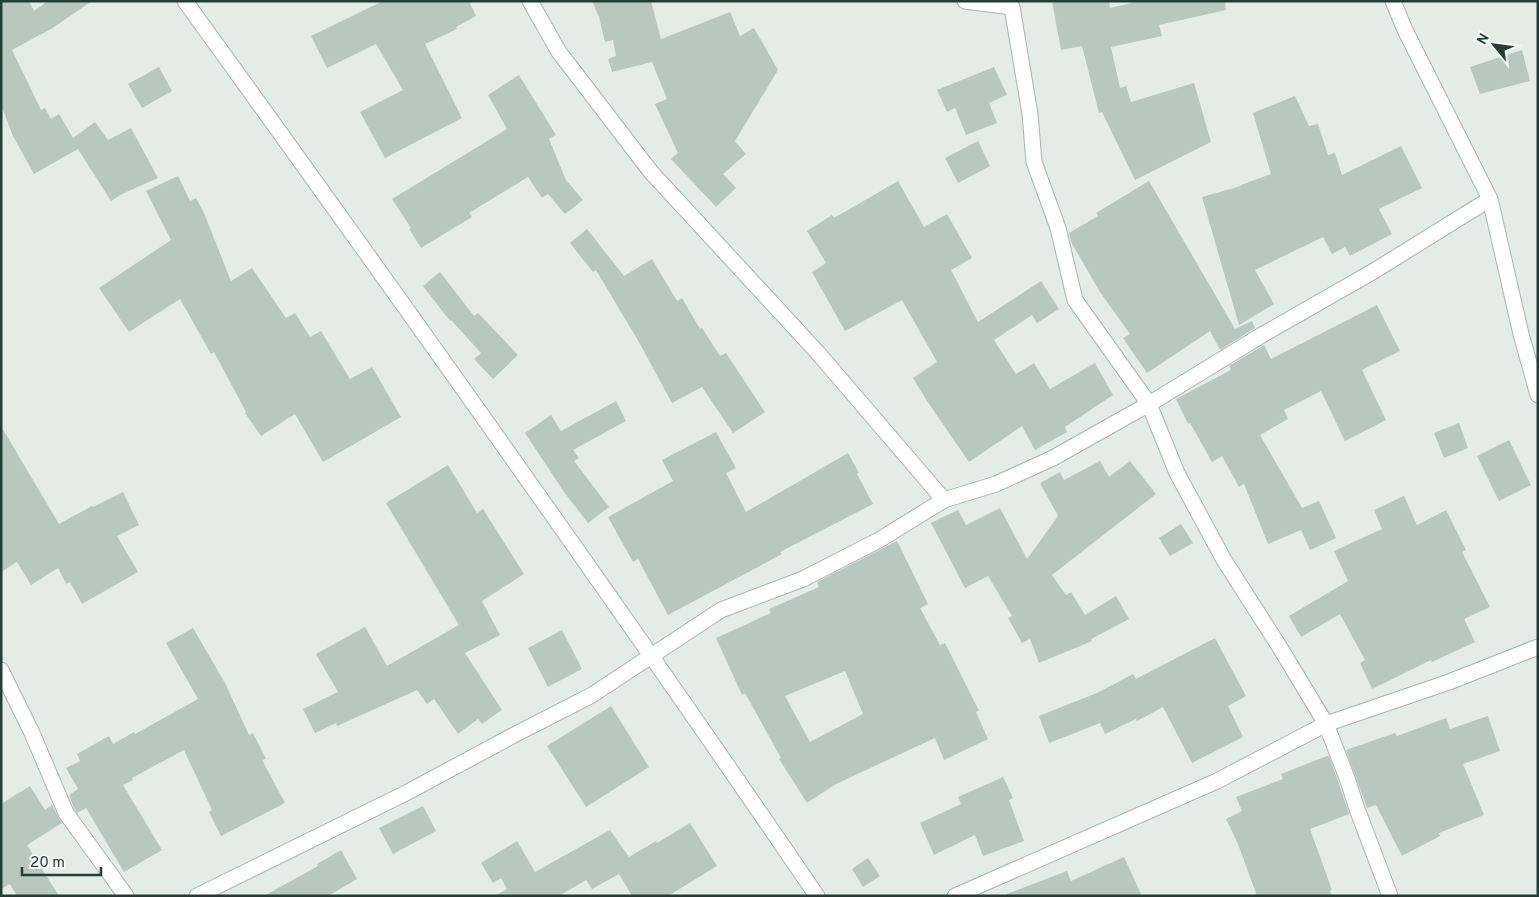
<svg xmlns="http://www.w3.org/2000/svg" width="1539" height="897" font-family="Overpass,sans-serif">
<rect width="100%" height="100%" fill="#e4ece8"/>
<path fill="#b9c7c1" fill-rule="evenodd" d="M 1,1 L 29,1 L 34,11 L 48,1 L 92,1 L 51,29 L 12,50 L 41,110 L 45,108 L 51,119 L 59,114 L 73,138 L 95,122 L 108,140 L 131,128 L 158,178 L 122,194 L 111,201 L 78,149 L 34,174 L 13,136 L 1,105 Z
M 383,1 L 469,1 L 476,16 L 456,27 L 457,29 L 425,44 L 462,118 L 385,158 L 360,112 L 403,90 L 376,44 L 327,68 L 311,36 Z
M 592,1 L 651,1 L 661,39 L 730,12 L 740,36 L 754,28 L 778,70 L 735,141 L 746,154 L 723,174 L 736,188 L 716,207 L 671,159 L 678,153 L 655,104 L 667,99 L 652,62 L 612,72 L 608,59 L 616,56 L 613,40 L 605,42 L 599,17 Z
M 1052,1 L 1109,1 L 1110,8 L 1140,1 L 1225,1 L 1226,10 L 1159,25 L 1162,36 L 1111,47 L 1120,88 L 1126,86 L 1131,102 L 1194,83 L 1211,142 L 1135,180 L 1102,112 L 1099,113 L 1082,46 L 1061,50 Z
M 1522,50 L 1530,81 L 1480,94 L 1470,67 Z
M 159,67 L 172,91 L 142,108 L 128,84 Z
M 994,67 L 1007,95 L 989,103 L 997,123 L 966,135 L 955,108 L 947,112 L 937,90 Z
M 519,75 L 556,135 L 549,139 L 566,180 L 583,200 L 565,214 L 548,194 L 542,198 L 528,177 L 469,213 L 472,217 L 421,248 L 409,229 L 411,228 L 392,199 L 507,129 L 488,95 Z
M 1295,96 L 1309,126 L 1318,124 L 1328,155 L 1335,153 L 1342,175 L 1401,146 L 1422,188 L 1379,209 L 1392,234 L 1350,256 L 1345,247 L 1332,254 L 1323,237 L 1255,270 L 1274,304 L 1239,325 L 1202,197 L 1241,186 L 1241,185 L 1271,174 L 1253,113 Z
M 978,141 L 990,166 L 958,183 L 945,158 Z
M 178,176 L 190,201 L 196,198 L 204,213 L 231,281 L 252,268 L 286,318 L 295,313 L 310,337 L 321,331 L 350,379 L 372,367 L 401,417 L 323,462 L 295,414 L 261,436 L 245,413 L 246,412 L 214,352 L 211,354 L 180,299 L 129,332 L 99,288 L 171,240 L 146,191 Z
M 898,181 L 924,227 L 947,214 L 972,258 L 951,270 L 978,322 L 1041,281 L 1059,309 L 1037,323 L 1032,315 L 994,340 L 1016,374 L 1034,363 L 1050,389 L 1095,363 L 1113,395 L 1065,427 L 1067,432 L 1035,450 L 1022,426 L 969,462 L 927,401 L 913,378 L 937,362 L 902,300 L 845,331 L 812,272 L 826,263 L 807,231 L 832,215 L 834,218 Z
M 1149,181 L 1235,329 L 1252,321 L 1255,328 L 1220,350 L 1210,331 L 1147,373 L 1123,338 L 1130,334 L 1100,292 L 1071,242 L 1069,233 L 1098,216 L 1096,213 Z
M 587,229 L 624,276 L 652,259 L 677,301 L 682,298 L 700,329 L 702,328 L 720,356 L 726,353 L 765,412 L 733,433 L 702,387 L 672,403 L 640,344 L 596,270 L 593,272 L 570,243 Z
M 440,272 L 474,316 L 478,313 L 518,355 L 493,379 L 474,359 L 481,353 L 451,320 L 450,321 L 423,286 Z
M 1377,305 L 1400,351 L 1362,370 L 1386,420 L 1345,441 L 1321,391 L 1284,410 L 1288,419 L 1260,435 L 1302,508 L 1319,501 L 1336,538 L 1310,550 L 1301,530 L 1268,544 L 1244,484 L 1239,487 L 1222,456 L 1212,462 L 1190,423 L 1188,424 L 1176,399 L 1231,370 L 1229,366 L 1264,345 L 1271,359 Z
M 616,401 L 626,421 L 573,450 L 579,458 L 574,461 L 609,507 L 588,523 L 564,492 L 525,433 L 551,415 L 561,431 Z
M 1459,423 L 1468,448 L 1444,458 L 1434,433 Z
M 1,426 L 59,524 L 92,506 L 93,507 L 123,492 L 139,525 L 117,536 L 138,572 L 82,604 L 70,582 L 66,584 L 58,568 L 31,585 L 17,562 L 1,572 Z
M 716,432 L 736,468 L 726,473 L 746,512 L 848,453 L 859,473 L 857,474 L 873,504 L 780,552 L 782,554 L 668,615 L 638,559 L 633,562 L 608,517 L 673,481 L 662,460 Z
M 1509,440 L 1531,485 L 1499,501 L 1477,456 Z
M 1100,461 L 1109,477 L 1130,461 L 1156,494 L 1052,575 L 1066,595 L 1071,592 L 1085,615 L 1116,596 L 1129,619 L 1091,639 L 1092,641 L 1039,663 L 1030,639 L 1022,643 L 1008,618 L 1012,616 L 988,576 L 965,588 L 931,523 L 958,510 L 966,525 L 1000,508 L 1027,559 L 1058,516 L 1040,483 L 1060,472 L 1064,480 Z
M 448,465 L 477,513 L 483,509 L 524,574 L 482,601 L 500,635 L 465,653 L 502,710 L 482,724 L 478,719 L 458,734 L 434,699 L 427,704 L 417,690 L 337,726 L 336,723 L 315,733 L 303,709 L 338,692 L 316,654 L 365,627 L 387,666 L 459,625 L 386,503 Z
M 1404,496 L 1417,525 L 1446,510 L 1466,550 L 1462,552 L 1490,607 L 1464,619 L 1475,642 L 1432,662 L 1431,660 L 1372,689 L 1360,663 L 1365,660 L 1340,614 L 1301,637 L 1289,616 L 1348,581 L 1334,551 L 1382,529 L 1374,510 Z
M 1181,524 L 1193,543 L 1170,556 L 1159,538 Z
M 897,541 L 928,604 L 920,608 L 940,645 L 945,643 L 979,711 L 976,712 L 988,739 L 944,760 L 935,738 L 836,784 L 807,803 L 779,759 L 781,758 L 745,693 L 742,695 L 716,638 L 771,613 L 769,609 L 819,587 L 817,582 ZM 845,671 L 863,714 L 810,742 L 785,696 Z
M 193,628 L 225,683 L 249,735 L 253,733 L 266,759 L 262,760 L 285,803 L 221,836 L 209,812 L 212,810 L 184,750 L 132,778 L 133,780 L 123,785 L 162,850 L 124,872 L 86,808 L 77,813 L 74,808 L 69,795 L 78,789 L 66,768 L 80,761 L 77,754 L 109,736 L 113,744 L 134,732 L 135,734 L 198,699 L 166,643 Z
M 562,630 L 582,669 L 548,687 L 528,648 Z
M 1215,638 L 1246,696 L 1228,706 L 1243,737 L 1192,763 L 1163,707 L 1137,721 L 1136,719 L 1105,734 L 1100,723 L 1049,743 L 1039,716 L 1097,693 L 1133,674 L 1136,679 Z
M 611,706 L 649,767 L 586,807 L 547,746 Z
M 1488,716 L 1500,751 L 1463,764 L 1484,815 L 1439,833 L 1440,836 L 1402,856 L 1376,805 L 1367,808 L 1346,750 L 1395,733 L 1397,736 L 1446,718 L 1450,729 Z
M 1327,756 L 1329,756 L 1338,781 L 1349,814 L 1310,829 L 1332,890 L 1330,891 L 1332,896 L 1257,896 L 1238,844 L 1226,819 L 1242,811 L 1236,797 L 1283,779 L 1281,774 Z
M 1003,777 L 1013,798 L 1009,800 L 1024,841 L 983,856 L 975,835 L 934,855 L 920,823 L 961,804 L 958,797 Z
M 30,786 L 45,810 L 52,805 L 62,823 L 27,845 L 59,896 L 17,896 L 10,884 L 1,889 L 1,804 Z
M 423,806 L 436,831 L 393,854 L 379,828 Z
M 690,823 L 717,866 L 668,896 L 632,896 L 619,874 L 592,889 L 586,880 L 559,896 L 494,896 L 507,889 L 501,878 L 493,883 L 481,863 L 517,841 L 535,872 L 610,830 L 629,857 L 656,841 L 657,843 Z
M 341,850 L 357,879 L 328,896 L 264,896 L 318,866 L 317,864 Z
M 1124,857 L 1142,896 L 1007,896 L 1007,894 L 1067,871 L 1071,881 Z
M 868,858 L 880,876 L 863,887 L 852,869 Z"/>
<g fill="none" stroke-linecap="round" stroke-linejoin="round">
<g stroke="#a7b4af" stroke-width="17">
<path id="minor" d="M 185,1 C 399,297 611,594 817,896
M 530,1 L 559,52 L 651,172 L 818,353 L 944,500
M 965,1 L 1012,7
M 1009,1 L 1012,7 L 1030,114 L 1034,162 L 1058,228 L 1075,300 L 1149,404 L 1177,473 L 1224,560 L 1279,646 L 1326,724 L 1347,778 L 1357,809 L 1390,896
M 1393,1 L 1405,30 L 1490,199 L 1521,334 L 1538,395
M 1,670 L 32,733 L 66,813 L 126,896
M 197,896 L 406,793 L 514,735 L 592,695 L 721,610 L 803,579 L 879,540 L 944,500 L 996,484 L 1053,458 L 1149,404 L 1262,335 L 1374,271 L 1490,199
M 955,896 L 1217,781 L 1326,724 L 1449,682 L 1538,647"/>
</g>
<use href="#minor" stroke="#fff" stroke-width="15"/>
</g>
<rect width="1539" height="897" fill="none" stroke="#253d36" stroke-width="5"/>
<g transform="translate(1494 45) rotate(299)" stroke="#f4f9f7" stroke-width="4" paint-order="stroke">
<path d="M0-4L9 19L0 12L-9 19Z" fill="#253d36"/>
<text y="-8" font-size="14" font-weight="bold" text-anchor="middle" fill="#253d36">N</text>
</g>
<path d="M22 867v8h79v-8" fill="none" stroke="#253d36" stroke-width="2.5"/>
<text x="30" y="867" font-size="15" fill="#253d36" stroke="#f4f9f7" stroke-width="4" paint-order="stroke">20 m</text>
</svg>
